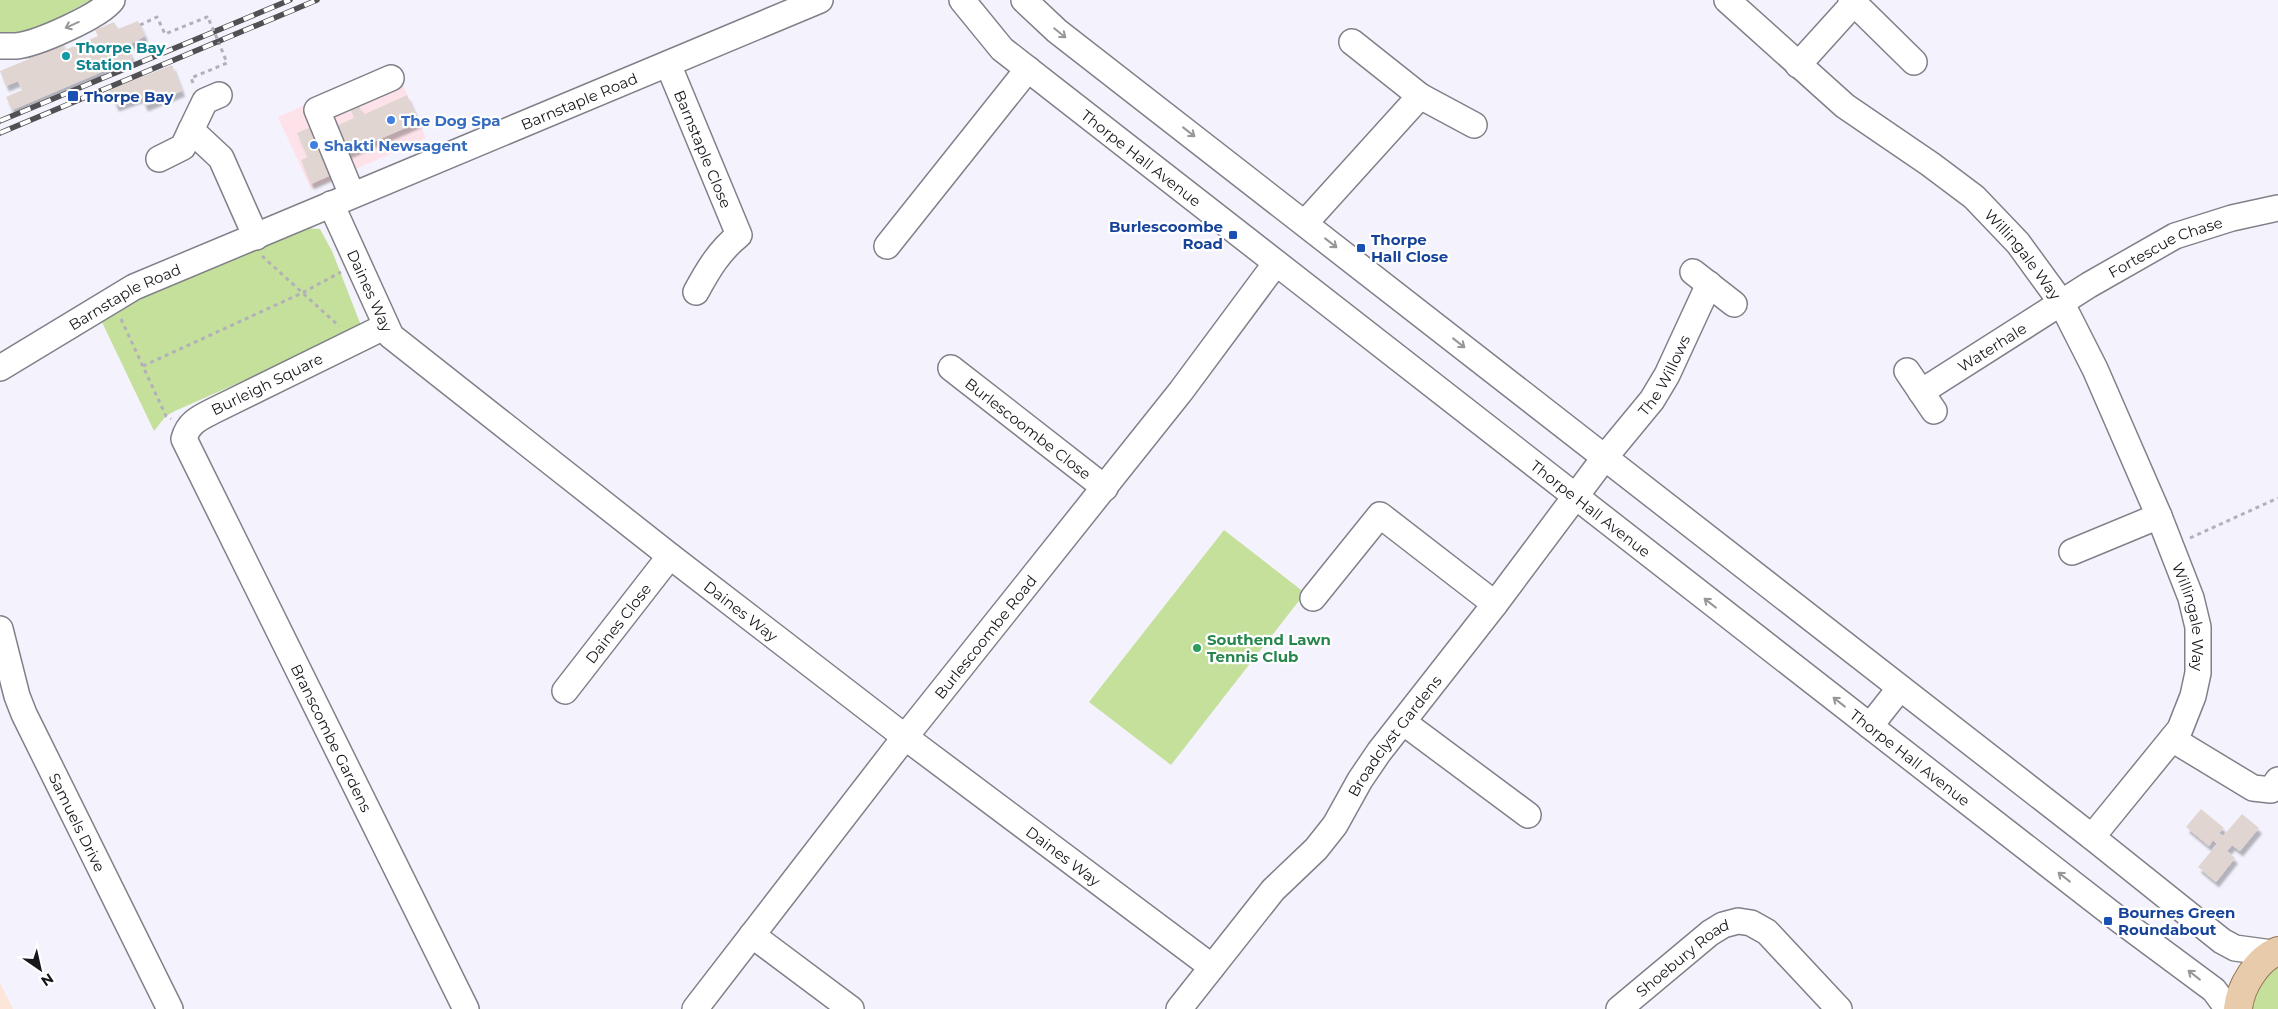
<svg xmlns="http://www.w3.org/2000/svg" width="2278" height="1009" font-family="Montserrat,sans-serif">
<defs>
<filter id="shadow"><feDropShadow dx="3" dy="5.5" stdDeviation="1" flood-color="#0004"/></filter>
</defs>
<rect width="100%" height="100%" fill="#f4f3fd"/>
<path fill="#fde2e9" d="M 395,66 L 426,138 L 311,189 L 278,117 Z"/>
<path fill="#fce5d9" d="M 0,983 L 13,1009 L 0,1009 Z"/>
<path fill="#c5e09b" d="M 0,0 L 90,0 L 25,37 L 0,39 Z
M 306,228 L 320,229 L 332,251 L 362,328 L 175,411 L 166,416 L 154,431 L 99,316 L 114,305 Z
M 1224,530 L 1305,593 L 1171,765 L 1089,702 Z
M 2278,966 L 2278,1009 L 2250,1009 C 2254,991 2264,977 2278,966 Z"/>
<path fill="#e1d5d1" filter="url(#shadow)" d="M 138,21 L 145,36 L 127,46 L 132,59 L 12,110 L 6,97 L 22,90 L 18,81 L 6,86 L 0,71 L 29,59 L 27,53 L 60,39 L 65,50 L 98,36 L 95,30 L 114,22 L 118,29 Z
M 172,65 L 182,91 L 145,106 L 141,97 L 116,106 L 109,90 Z
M 407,95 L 419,122 L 341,156 L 330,129 L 354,118 L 351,110 L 359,106 L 363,115 Z
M 311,127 L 338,172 L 311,184 L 301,160 L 308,157 L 297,133 Z
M 2201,809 L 2224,828 L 2219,833 L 2223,836 L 2242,814 L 2259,828 L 2240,851 L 2232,845 L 2227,851 L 2235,858 L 2216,882 L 2198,867 L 2217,844 L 2213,840 L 2209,846 L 2186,827 Z"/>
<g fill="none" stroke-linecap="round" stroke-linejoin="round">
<g stroke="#808089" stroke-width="28">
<g id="minor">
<path id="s1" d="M 962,0 L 1002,49 L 1043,81 L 1870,726 L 2117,918 L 2214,990 L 2228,1009"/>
<path d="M 1024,0 L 1057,31 L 2092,837 L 2222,941 L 2235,948 L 2272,953"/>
<path id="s2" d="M 1727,0 L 1845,106 L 1930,164 L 1974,197 L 2018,243 L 2061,302 L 2095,369 L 2159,516 L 2191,598 L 2198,627 L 2198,673 L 2193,696 L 2180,729 L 2092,837"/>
<path d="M 1851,0 L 1914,62"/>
<path d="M 1352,42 L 1420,96"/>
<path d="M 0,46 C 5,46 10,46 16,46 C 37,44 100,16 112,0"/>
<path id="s3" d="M 668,64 L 739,235 C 719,251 708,270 696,292"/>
<path d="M 1798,65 L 1854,3"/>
<path d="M 191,130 L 205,101 L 219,95"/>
<path d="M 159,159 L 183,147 L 191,130 L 221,158 L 256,237"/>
<path d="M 352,195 L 317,110 L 391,78"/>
<path id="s4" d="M 331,204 L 391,336 L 670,556 L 905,737 L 1212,967"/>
<path d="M 1305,223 L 1420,96 L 1474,125"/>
<path d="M 887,246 L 1028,69"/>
<path d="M 1693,272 L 1734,304"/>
<path id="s5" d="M 386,326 L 213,411 C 199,418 188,423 184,439 L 466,1009"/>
<path id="s6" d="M 0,368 L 134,287 L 820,0"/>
<path id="s7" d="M 951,368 L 1105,488"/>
<path d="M 1907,371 L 1934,411"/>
<path id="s8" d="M 1921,392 L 2089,285 L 2175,236 L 2232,218 L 2278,208"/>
<path d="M 2072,552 L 2159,516"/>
<path d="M 1313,598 L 1380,515 L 1495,604"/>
<path id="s9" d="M 0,629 L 17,696 L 24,714 L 170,1009"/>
<path id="s10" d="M 565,691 L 670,556"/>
<path d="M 1403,722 L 1528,815"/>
<path d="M 1870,726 L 1900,688"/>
<path d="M 2172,739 L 2253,788 L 2271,790 L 2278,780"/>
<path d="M 752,935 L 851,1009"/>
<path id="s11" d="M 695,1009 L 905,737 L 1181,391 L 1276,263"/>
<path id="s12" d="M 1179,1009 L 1273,890 L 1316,849 L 1335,825 L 1360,780 L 1379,752 L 1495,604 L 1605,457 L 1652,400 L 1667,375 L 1709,284"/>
<path id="s13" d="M 1619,1009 L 1710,933 L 1723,925 L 1738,921 L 1751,923 L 1767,932 L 1839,1009"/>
</g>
</g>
<g stroke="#947553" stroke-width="30">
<path id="major" d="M 2238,1009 C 2240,987 2257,959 2278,951"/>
</g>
<path stroke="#b2b1b9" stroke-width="3" stroke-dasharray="4 4" stroke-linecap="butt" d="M 140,25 L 157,17 L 165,34 L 207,17 L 209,20
M 193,83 L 191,78 L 227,63 L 219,43
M 262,256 L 339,326
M 121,319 L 166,416 L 171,419
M 143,366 L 302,293 L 341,272
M 2190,538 L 2278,498"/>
<use href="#minor" stroke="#fff" stroke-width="25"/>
<use href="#major" stroke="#e8cbaa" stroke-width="28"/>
<g stroke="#515055" stroke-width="5.5">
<path id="rail" d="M 0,121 L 290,0
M 0,133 L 317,0"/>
</g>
<use href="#rail" stroke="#fff" stroke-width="4" stroke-dasharray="11" stroke-linecap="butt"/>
<path stroke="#b2b1b9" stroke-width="3" stroke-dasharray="4 4" stroke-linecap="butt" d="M 209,20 L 219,43"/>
</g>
<defs><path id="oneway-shaft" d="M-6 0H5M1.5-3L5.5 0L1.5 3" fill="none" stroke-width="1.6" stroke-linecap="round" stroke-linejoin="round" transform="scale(1.25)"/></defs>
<g stroke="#979698">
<use href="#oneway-shaft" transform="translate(72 25) rotate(156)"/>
<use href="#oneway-shaft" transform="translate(1060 33) rotate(39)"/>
<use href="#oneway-shaft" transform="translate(1189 132) rotate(38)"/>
<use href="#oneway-shaft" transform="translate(1331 243) rotate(38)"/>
<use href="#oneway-shaft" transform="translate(1459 343) rotate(38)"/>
<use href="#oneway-shaft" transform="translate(1710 603) rotate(-142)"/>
<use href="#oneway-shaft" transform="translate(1839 702) rotate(-142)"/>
<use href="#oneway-shaft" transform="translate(2064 877) rotate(-142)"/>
<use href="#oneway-shaft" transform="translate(2194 975) rotate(-142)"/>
</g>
<circle fill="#0f9aa8" stroke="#fff" stroke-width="2" cx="66" cy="56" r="5"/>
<g fill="#1a4fb4" stroke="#fff" stroke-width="2">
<rect x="67" y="90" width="12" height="12" rx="2.5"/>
<rect x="1228" y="230" width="10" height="10" rx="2.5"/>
<rect x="1356" y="243" width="10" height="10" rx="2.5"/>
<rect x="2103" y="916" width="10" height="10" rx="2.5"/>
</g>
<g fill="#3f7fe0" stroke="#fff" stroke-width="2">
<circle cx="391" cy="120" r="5"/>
<circle cx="314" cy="145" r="5"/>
</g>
<circle fill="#2e9e5b" stroke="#fff" stroke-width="2" cx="1197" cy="648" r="5"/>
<g text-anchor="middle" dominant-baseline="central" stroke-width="4.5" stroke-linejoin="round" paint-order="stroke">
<g font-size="15" font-weight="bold" fill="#0d838f" stroke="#fff" text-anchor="start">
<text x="76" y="47">Thorpe Bay<tspan x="76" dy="17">Station</tspan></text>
</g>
<g font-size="15" font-weight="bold" fill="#164399" stroke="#fff" text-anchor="start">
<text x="84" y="96">Thorpe Bay</text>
<text x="1223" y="226" text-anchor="end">Burlescoombe<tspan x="1223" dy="17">Road</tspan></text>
<text x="1371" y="239">Thorpe<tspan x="1371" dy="17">Hall Close</tspan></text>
<text x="2118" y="912">Bournes Green<tspan x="2118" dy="17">Roundabout</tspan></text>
</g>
<g font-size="15" fill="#17161a" stroke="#fff">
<text stroke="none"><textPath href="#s6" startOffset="639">Barnstaple Road</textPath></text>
<text stroke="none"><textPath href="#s3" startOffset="92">Barnstaple Close</textPath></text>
<text stroke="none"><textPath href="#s1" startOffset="240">Thorpe Hall Avenue</textPath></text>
<text stroke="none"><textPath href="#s8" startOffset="285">Fortescue Chase</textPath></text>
<text stroke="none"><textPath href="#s2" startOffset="392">Willingale Way</textPath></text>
<text stroke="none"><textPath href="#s4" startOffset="95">Daines Way</textPath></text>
<text stroke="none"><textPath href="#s6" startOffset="144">Barnstaple Road</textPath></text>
<text stroke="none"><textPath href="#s8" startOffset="84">Waterhale</textPath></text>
<text stroke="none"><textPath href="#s12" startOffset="800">The Willows</textPath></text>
<text transform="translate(267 384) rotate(-26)">Burleigh Square</text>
<text stroke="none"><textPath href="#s7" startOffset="98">Burlescoombe Close</textPath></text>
<text stroke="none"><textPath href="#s1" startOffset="810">Thorpe Hall Avenue</textPath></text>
<text stroke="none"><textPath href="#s4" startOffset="590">Daines Way</textPath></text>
<text stroke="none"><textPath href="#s2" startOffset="795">Willingale Way</textPath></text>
<text stroke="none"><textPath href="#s10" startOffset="86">Daines Close</textPath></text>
<text stroke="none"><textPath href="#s11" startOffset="472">Burlescoombe Road</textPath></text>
<text stroke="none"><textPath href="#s12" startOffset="349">Broadclyst Gardens</textPath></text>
<text stroke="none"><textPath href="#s5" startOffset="568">Branscombe Gardens</textPath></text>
<text stroke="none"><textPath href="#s1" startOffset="1215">Thorpe Hall Avenue</textPath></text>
<text stroke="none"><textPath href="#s9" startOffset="209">Samuels Drive</textPath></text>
<text stroke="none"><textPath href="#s4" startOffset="995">Daines Way</textPath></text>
<text stroke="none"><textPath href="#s13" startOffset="82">Shoebury Road</textPath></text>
</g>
<g font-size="15" font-weight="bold" fill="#366cbe" stroke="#fff" text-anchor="start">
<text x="401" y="120">The Dog Spa</text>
<text x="324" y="145">Shakti Newsagent</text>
</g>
<g font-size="15" font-weight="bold" fill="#27864d" stroke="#fff" text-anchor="start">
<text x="1207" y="639">Southend Lawn<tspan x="1207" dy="17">Tennis Club</tspan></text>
</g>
</g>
<g transform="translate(40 969) rotate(146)" stroke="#ffffff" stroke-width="4" paint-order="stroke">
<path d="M0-4L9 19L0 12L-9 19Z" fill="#17161a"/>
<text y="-8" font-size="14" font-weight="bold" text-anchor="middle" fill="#17161a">N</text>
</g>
</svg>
